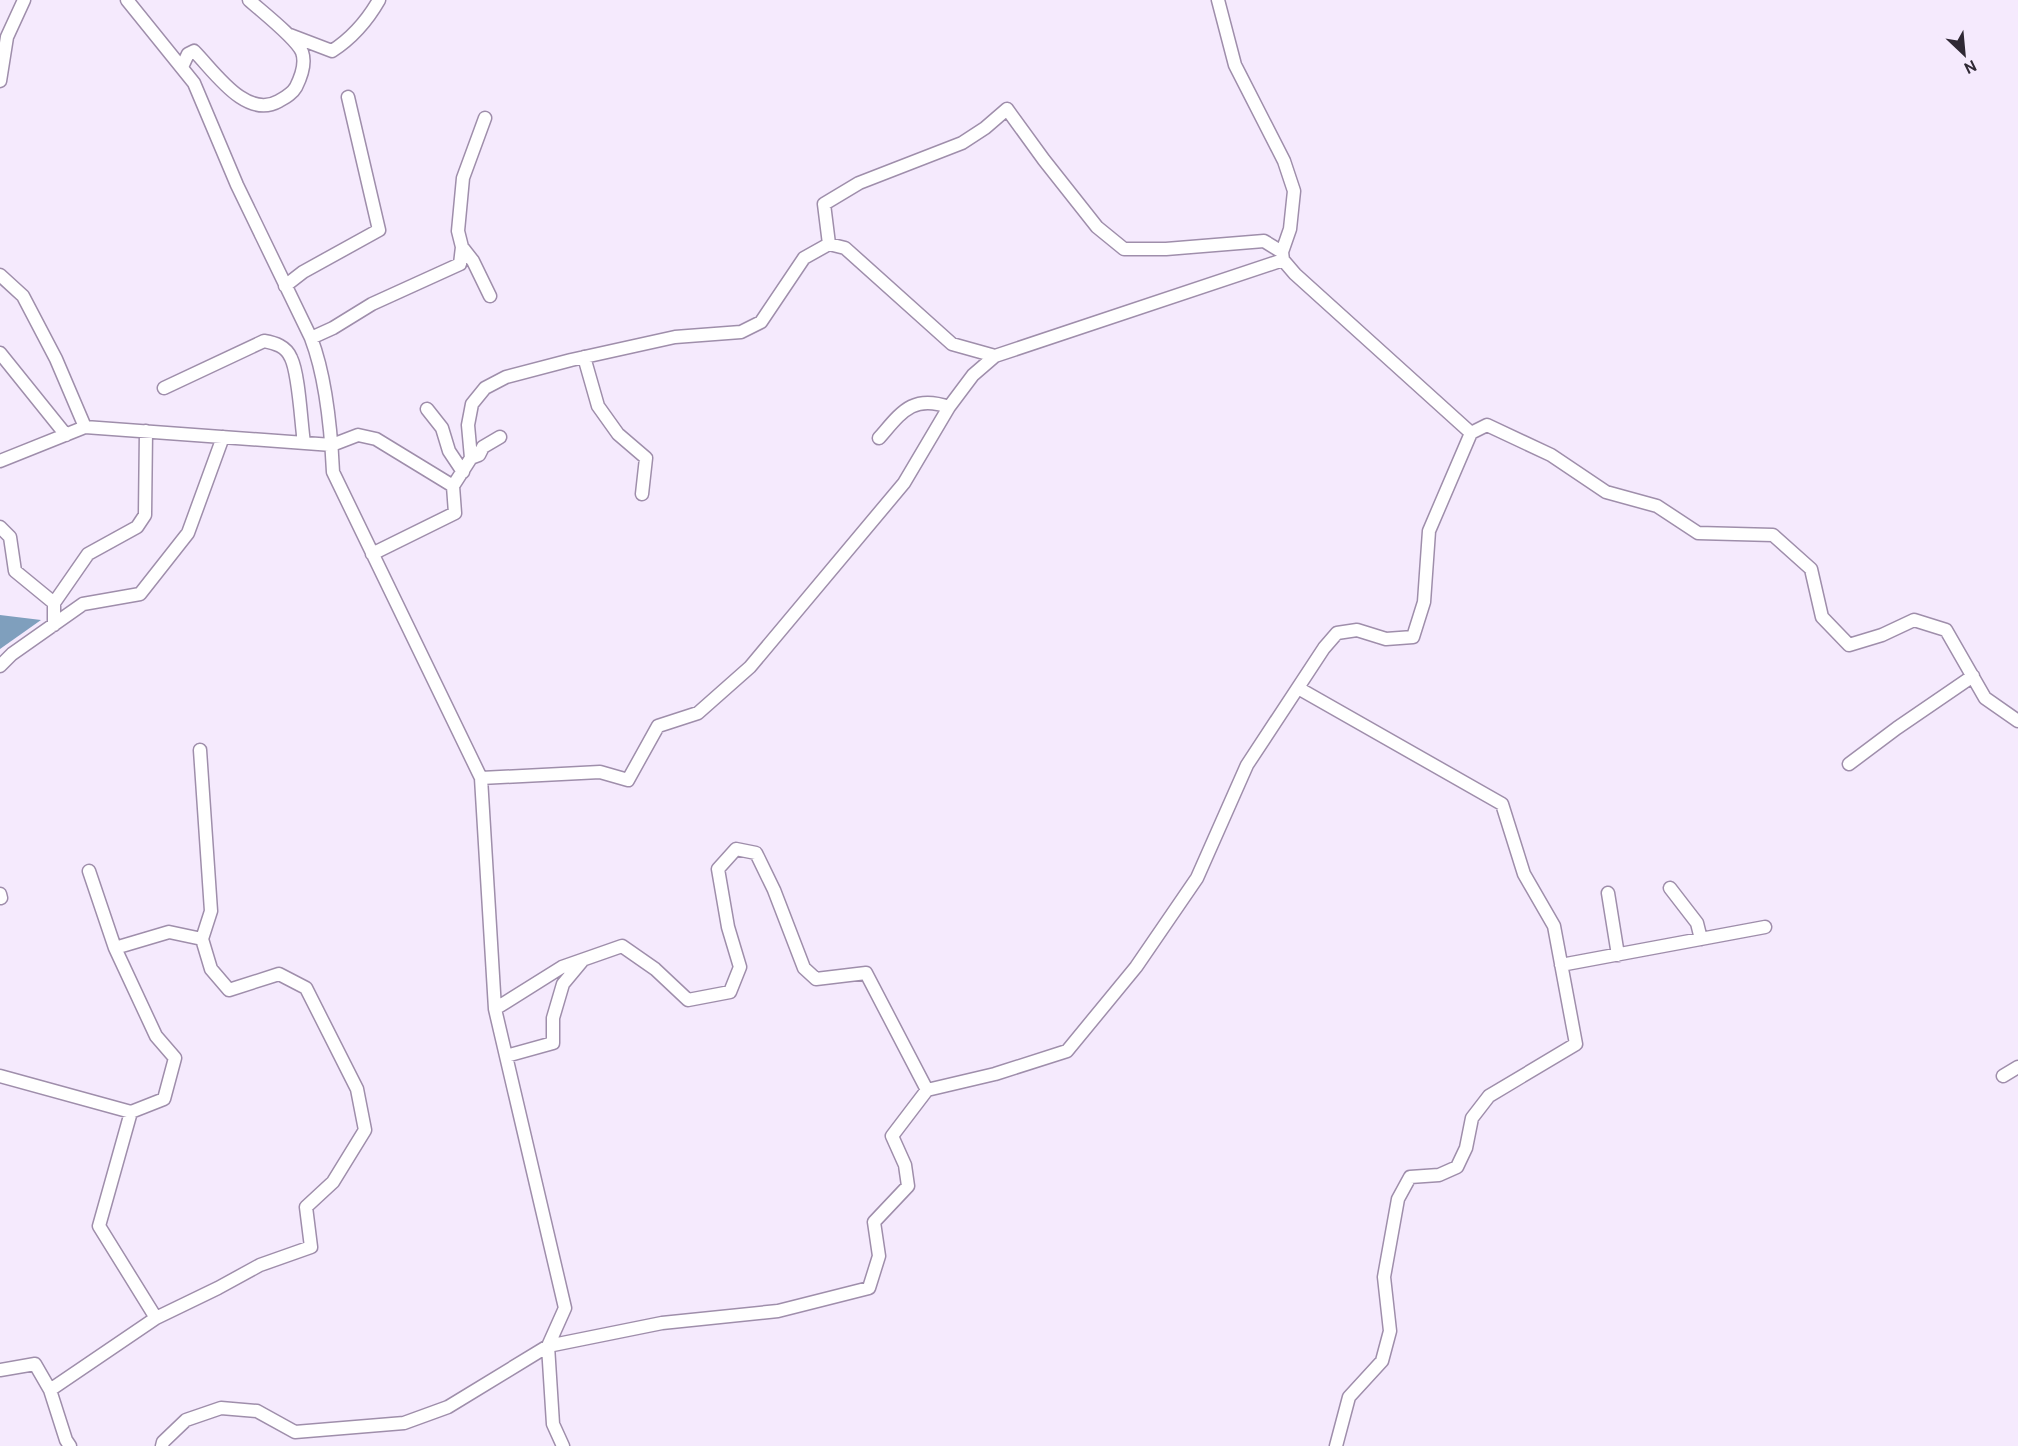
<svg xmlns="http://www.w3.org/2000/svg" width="2018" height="1446" font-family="Cabin,sans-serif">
<rect width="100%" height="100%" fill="#f5eafd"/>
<path fill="#7f9fbd" d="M 0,615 L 41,620 L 0,649 Z"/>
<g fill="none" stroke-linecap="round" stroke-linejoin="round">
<g stroke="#9f8eab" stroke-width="15">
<path id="minor" d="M 127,0 L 194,83 L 237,185 L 311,338 C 326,377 331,430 333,472 L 481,778 L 495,1009 L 565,1308 L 548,1346 L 553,1424 L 563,1446
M 1218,0 L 1235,65 L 1284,161 L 1294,191 L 1290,229 L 1282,252 L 1283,260 L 1295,274 L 1471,433
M 290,35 L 332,51 C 352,38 367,21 379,0
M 182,67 L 188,54 L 194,51 C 214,71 246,120 279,101 C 286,97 292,94 296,87 C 301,77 306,63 302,52 C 296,38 261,11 249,0
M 0,81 L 7,37 L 24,0
M 829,244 L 824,204 L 859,183 L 962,143 L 985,128 L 1007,109 L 1044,160 L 1097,227 L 1124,249 L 1166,249 L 1264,241 L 1282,252
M 462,247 L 473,261 L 490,296
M 0,275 L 23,296 L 56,359 L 85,427 L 332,445 L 358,435 L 376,439 L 453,486 L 471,458 L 468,425 L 472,404 L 485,388 L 506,377 L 571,360 L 675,337 L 741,332 L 761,322 L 804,258 L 829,244 L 845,248 L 952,344 L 995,356
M 285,286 L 303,272 L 379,230 L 348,97
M 311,338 L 333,328 L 372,304 L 460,264 L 462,247 L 458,231 L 463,178 L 485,118
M 0,353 L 66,435
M 584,357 L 598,406 L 618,434 L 646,458 L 642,494
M 164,388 L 264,341 C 275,343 286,346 291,358 C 299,374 301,423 304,443
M 427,409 L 442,428 L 449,451 L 463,472
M 879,438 C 901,413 912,394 949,407
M 471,458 L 479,455 L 483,447 L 500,437
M 0,461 L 85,427
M 0,527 L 10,537 L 15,571 L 54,603
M 372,554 L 455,513 L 453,486
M 54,625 L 54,603 L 88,554 L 137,527 L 145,515 L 146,431
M 0,666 L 12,654 L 83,604 L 140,594 L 188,533 L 223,437
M 1298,688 L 1502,804 L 1524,874 L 1554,926 L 1576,1044 L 1489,1096 L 1472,1118 L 1466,1148 L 1457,1167 L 1439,1175 L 1410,1177 L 1398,1199 L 1384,1277 L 1390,1331 L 1382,1361 L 1349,1397 L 1336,1446
M 1849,764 L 1897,728 L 1973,676
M 481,778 L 600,772 L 628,780 L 658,726 L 698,713 L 750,667 L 904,483 L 949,407 L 973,375 L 995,356 L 1283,260
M 89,871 L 115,948 L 169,932 L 202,939
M 1670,888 L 1697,923 L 1701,939
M 1608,893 L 1618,955
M 0,894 L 1,898
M 115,948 L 156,1036 L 175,1058 L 164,1099 L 131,1112 L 99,1226 L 156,1318
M 1561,965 L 1765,927
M 495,1009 L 562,967 L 622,946 L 655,969 L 688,1000 L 730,992 L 740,967 L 728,927 L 718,869 L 736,849 L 756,853 L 774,890 L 804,968 L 816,979 L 866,973 L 927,1090
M 506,1056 L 553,1043 L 553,1018 L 563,984 L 583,960
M 0,1076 L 131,1112
M 2003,1076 L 2018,1067
M 0,1370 L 35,1364 L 50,1390
M 70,1446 L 66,1440 L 50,1390 L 156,1318 L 218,1288 L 260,1265 L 311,1247 L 306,1207 L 333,1182 L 365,1130 L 357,1089 L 306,988 L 279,974 L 229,990 L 211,969 L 202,939 L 211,911 L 200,750
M 162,1446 L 163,1442 L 186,1420 L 221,1408 L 257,1411 L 295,1432 L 404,1423 L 448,1407 L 548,1346 L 662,1323 L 778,1311 L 869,1288 L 879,1256 L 874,1222 L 908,1186 L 905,1165 L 892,1136 L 927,1090 L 995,1074 L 1067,1051 L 1136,967 L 1197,878 L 1247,765 L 1324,648 L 1337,633 L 1357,630 L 1386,639 L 1413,637 L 1424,602 L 1429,531 L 1471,433 L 1487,425 L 1551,455 L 1606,492 L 1657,506 L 1698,533 L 1773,535 L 1811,569 L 1822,617 L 1849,645 L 1882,635 L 1914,620 L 1946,630 L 1985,698 L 2018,721"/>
</g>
<use href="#minor" stroke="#fff" stroke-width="12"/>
</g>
<g transform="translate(1964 54) rotate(154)" stroke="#f5eafd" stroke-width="4.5" paint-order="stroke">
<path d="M0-4.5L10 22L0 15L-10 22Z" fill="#2f2834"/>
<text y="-9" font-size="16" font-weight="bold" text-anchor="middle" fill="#2f2834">N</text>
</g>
</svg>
